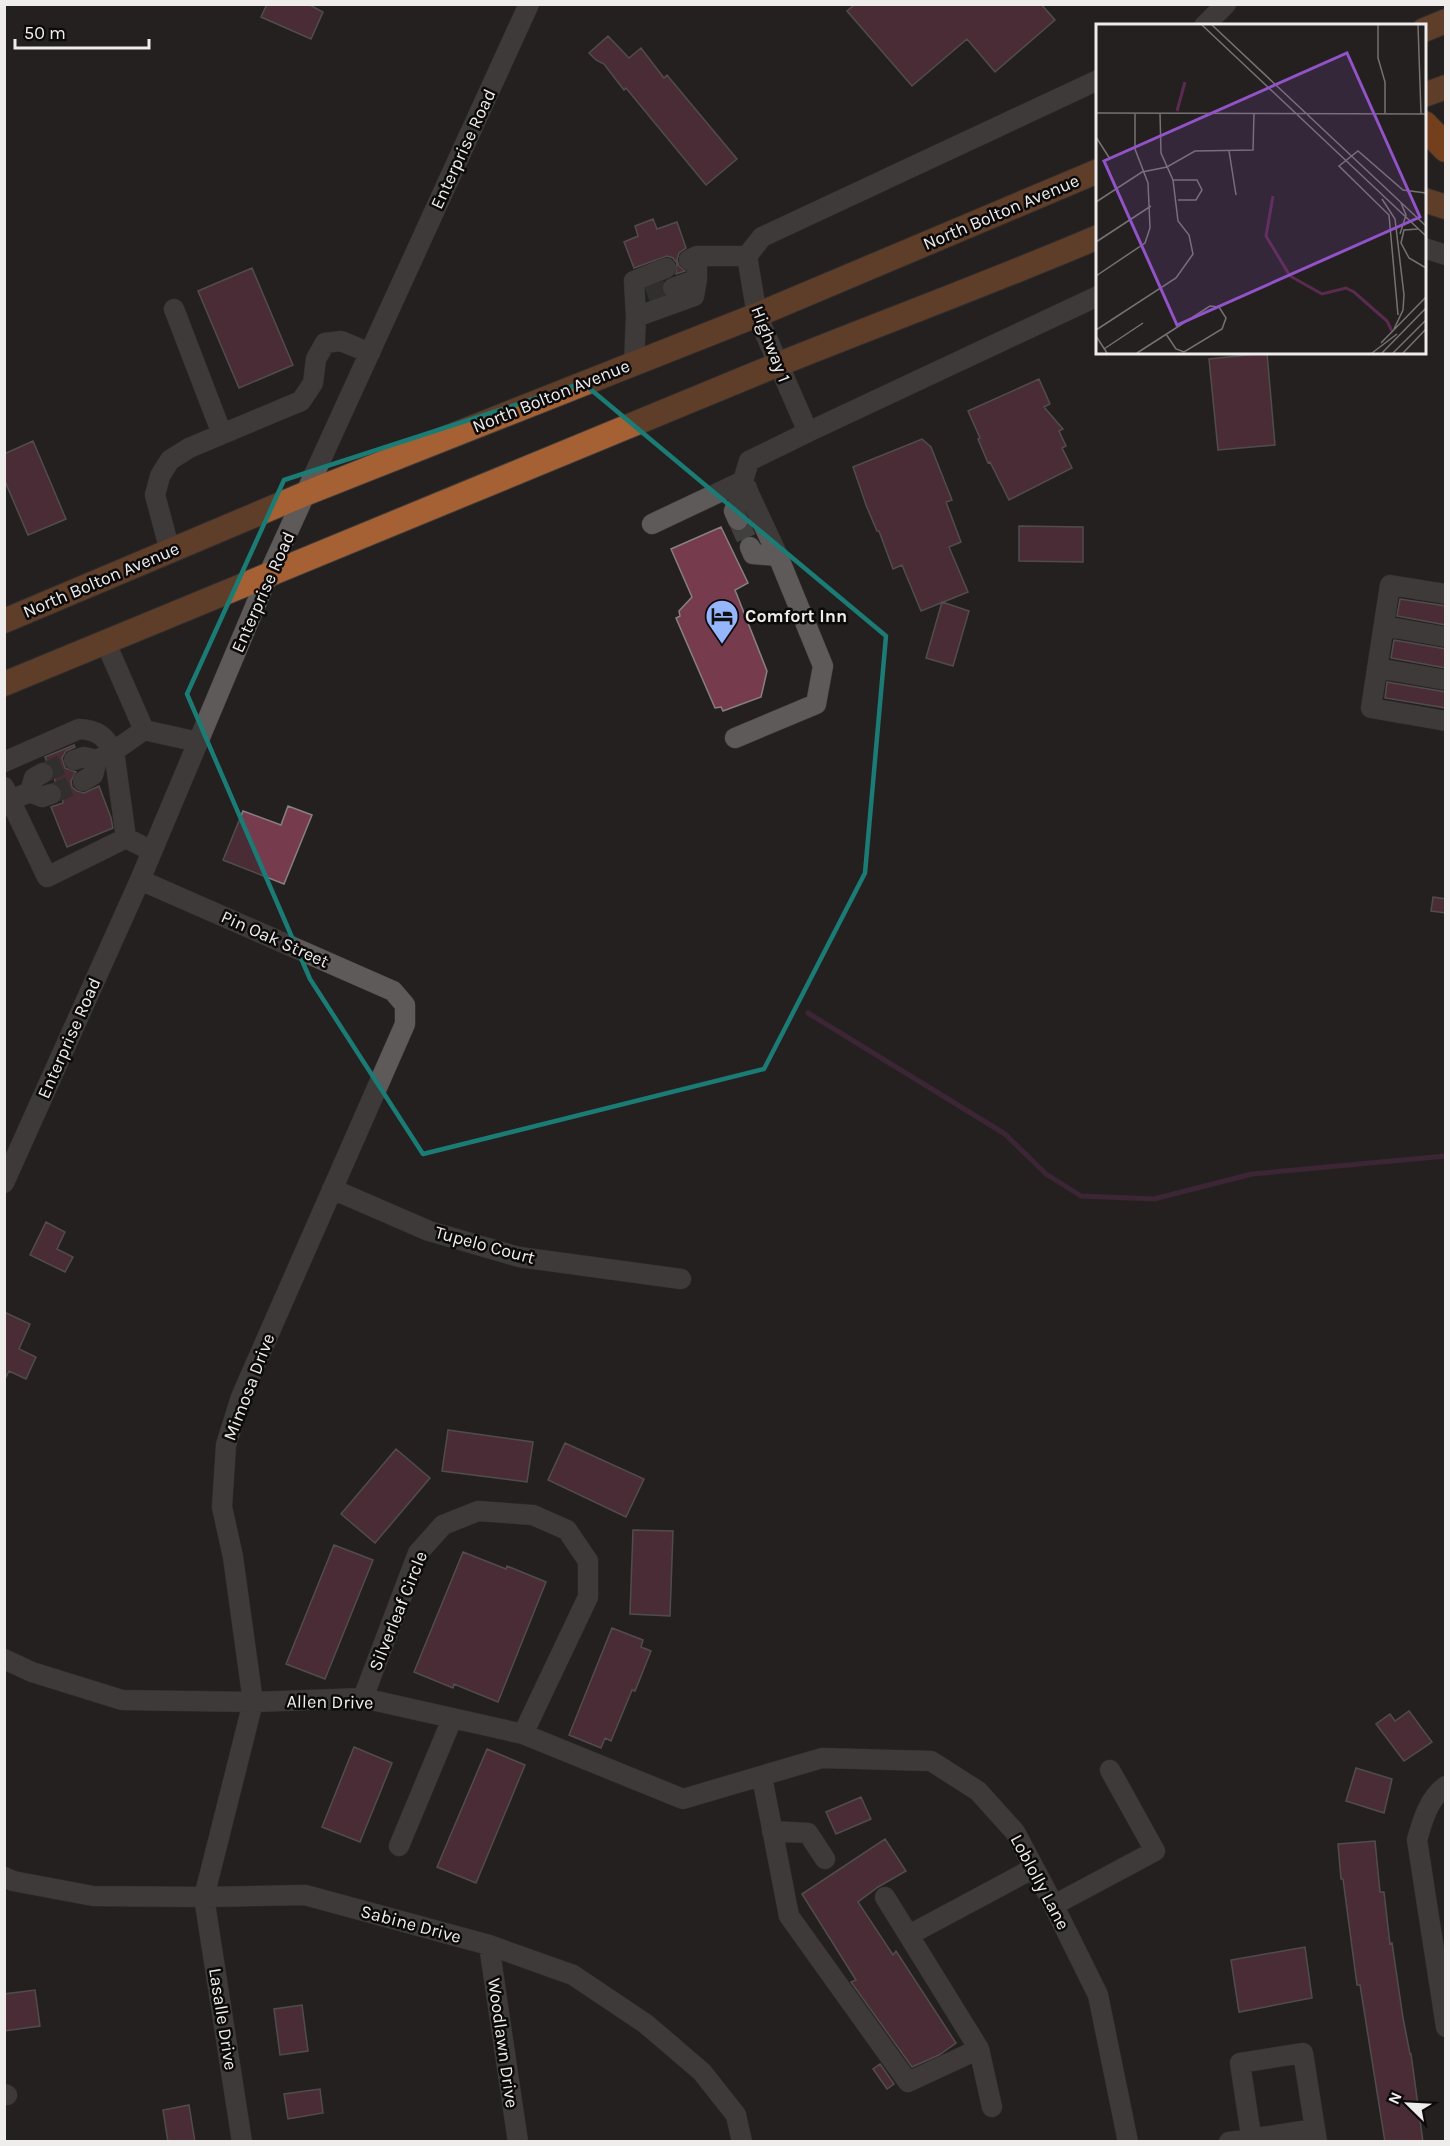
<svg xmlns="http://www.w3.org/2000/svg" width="1450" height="2146" font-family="Karla,sans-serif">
<rect width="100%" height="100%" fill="#242020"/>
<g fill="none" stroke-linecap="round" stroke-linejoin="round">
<path stroke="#5a2a4f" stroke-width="5" d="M 808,1013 L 1005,1134 L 1046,1174 L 1081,1196 L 1154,1199 L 1252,1174 L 1446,1156"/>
</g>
<path fill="#773b4e" stroke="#868182" stroke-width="1.5" d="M 267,4 L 308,4 L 323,12 L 311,39 L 261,17 Z
M 855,4 L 1041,4 L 1055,20 L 995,72 L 967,39 L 912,86 L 847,11 Z
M 608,36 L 629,58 L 641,48 L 664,78 L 667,75 L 737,159 L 706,185 L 626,88 L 624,90 L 604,64 L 596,60 L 589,53 Z
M 653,219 L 657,229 L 677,222 L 686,248 L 679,253 L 677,260 L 679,266 L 685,271 L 676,274 L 677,263 L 673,258 L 667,256 L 634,268 L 624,242 L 638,236 L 635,226 Z
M 252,268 L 293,365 L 239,388 L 198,291 Z
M 1267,353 L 1275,445 L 1218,450 L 1209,359 Z
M 1039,379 L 1050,404 L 1044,407 L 1063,429 L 1059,431 L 1066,446 L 1062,448 L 1072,468 L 1009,500 L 990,462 L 988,463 L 978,439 L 980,438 L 968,411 Z
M 922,439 L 931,447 L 952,500 L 946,502 L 961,542 L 949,547 L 968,592 L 921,611 L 902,565 L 893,569 L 879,531 L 877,531 L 866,505 L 853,467 Z
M 33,441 L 66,519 L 28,535 L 4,479 L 4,454 Z
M 1019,526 L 1083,527 L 1083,562 L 1019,561 Z
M 721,527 L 748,583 L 735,590 L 767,671 L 761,697 L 723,711 L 721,707 L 715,708 L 676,618 L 680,616 L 679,611 L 692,597 L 671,549 Z
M 1400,599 L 1446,606 L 1446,625 L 1397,616 Z
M 942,602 L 969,611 L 953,666 L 926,658 Z
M 1394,640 L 1446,649 L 1446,668 L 1391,658 Z
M 1387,682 L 1446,692 L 1446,708 L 1385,698 Z
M 74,745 L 75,747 L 66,751 L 62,758 L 65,768 L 76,772 L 71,781 L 72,787 L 77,791 L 84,793 L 99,786 L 111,818 L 113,828 L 67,847 L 51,807 L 63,803 L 62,791 L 55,783 L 54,768 L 47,762 L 45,757 Z
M 288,806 L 312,815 L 284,884 L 223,860 L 243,811 L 281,825 Z
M 1433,897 L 1446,899 L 1446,913 L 1431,911 Z
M 46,1222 L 65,1232 L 57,1249 L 73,1257 L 65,1272 L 30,1255 Z
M 4,1312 L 30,1324 L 19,1349 L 36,1357 L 26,1379 L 9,1371 L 4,1381 Z
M 448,1430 L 533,1442 L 527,1482 L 442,1471 Z
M 565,1443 L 644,1479 L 626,1517 L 548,1480 Z
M 396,1449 L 430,1478 L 375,1543 L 341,1514 Z
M 633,1530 L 673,1531 L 670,1616 L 630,1614 Z
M 334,1545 L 373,1560 L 325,1679 L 286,1664 Z
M 463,1552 L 506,1569 L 507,1566 L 546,1582 L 498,1702 L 454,1684 L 453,1688 L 414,1672 Z
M 612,1628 L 643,1640 L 641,1647 L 651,1651 L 635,1691 L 632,1690 L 611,1741 L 605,1738 L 601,1748 L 569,1735 Z
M 1409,1711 L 1432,1742 L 1404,1761 L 1376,1724 L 1390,1714 L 1395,1721 Z
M 354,1747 L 392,1763 L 360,1842 L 322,1827 Z
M 487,1749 L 525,1765 L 476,1883 L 437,1867 Z
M 1356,1768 L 1392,1779 L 1384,1813 L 1346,1801 Z
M 861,1797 L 871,1819 L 836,1834 L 826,1812 Z
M 885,1839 L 906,1871 L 878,1887 L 858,1902 L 893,1955 L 896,1951 L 956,2043 L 939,2055 L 912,2067 L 851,1982 L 856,1980 L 802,1894 Z
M 1375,1841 L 1380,1892 L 1384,1892 L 1390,1944 L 1392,1943 L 1403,2018 L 1410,2054 L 1411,2054 L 1423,2142 L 1385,2142 L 1360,1985 L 1357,1985 L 1343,1879 L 1341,1879 L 1338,1844 Z
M 1305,1947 L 1312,1998 L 1239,2012 L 1231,1960 Z
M 35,1990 L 40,2026 L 4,2031 L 4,1994 Z
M 302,2005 L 308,2051 L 280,2055 L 274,2009 Z
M 880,2064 L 894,2084 L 887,2089 L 873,2069 Z
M 320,2089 L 323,2113 L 288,2119 L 284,2094 Z
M 189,2105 L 195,2142 L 168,2142 L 163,2110 Z"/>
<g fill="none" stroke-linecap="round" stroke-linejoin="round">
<path stroke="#423f3f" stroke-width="20" stroke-dasharray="20 10" stroke-linecap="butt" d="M 648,297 L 673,288
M 738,520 L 750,547
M 43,773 L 74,760
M 51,794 L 83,781"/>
<g stroke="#3f3c3c" stroke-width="21">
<path id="minor" d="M 1204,26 L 1226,4
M 1098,80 L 762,237 L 747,256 L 757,315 L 808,432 L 1098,296
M 1424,248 L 1446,255
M 689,260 L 697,256 L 747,256
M 673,288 L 697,279
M 174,309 L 222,434
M 636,317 L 694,296 L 697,279 L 697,256
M 634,364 L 636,317 L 634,281 L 666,268
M 738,520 L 734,511 L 747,488
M 652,524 L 743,481 L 749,461 L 808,432
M 750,547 L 753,554 L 778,556
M 170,551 L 155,495 L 160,476 L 170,460 L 189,448 L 301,401 L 313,383 L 316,359 L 325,343 L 341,341 L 370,353
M 1446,594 L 1390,585 L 1371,708 L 1446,721
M 1384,626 L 1446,637
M 105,641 L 144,730
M 1377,668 L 1446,680
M 735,738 L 816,704 L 823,666 L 778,556 L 743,481
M 74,760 L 84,757 L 97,760
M 4,762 L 79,729 C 98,730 104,736 114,751 L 97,760 L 93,775 L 83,781
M 4,787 L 47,877 L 126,838 L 152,851
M 30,792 L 34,778 L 43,773
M 11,800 L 30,792 L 42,797 L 51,794
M 126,838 L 114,751 L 144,730 L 198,742
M 140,880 L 393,991 L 405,1005 L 405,1024 L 241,1397 L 226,1445 L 222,1507 L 233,1557 L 253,1702 L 204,1897 L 242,2142
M 4,1183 L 140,880 L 270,571 L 529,4
M 332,1189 L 429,1231 L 519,1257 L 681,1279
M 4,1659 L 32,1672 L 122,1700 L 253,1702 L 363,1698 L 523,1734 L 683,1799 L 822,1758 L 931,1761 L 978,1791 L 1015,1832 L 1050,1898 L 1098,1995 L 1128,2142
M 363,1698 L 418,1553 L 443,1525 L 478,1511 L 533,1515 L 567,1530 L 588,1561 L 588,1597 L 523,1734
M 762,1777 L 789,1916 L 908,2082 L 979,2049 L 992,2107
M 1446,1786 C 1429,1797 1422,1822 1417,1840 L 1446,2027
M 772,1831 L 808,1833 L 825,1859
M 399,1846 L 452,1719
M 4,1877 L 13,1881 L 93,1896 L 204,1897 L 305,1895 L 489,1945 L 573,1975 L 646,2024 L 702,2072 L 736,2115 L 742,2142
M 885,1897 L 979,2049
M 1054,1905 L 1155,1851 L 1110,1770
M 909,1935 L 1034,1868
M 489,1945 L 518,2142
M 4,2094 L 7,2095
M 1229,2142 L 1315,2129
M 1252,2142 L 1240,2063 L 1303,2053 L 1317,2142"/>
</g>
<g stroke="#3f3c3c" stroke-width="26">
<path id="major" d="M 1424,30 L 1446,21
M 1424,95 L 1446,87
M 1424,200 L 1446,207
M 4,621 L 307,493 L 757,315 L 1098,171
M 4,684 C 260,576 516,471 772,367 C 881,323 990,283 1098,237"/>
</g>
<g stroke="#3f3c3c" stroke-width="30">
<path id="highway" d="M 1424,125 L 1446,148"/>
</g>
<use href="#minor" stroke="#5e5a59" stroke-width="20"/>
<use href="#major" stroke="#a56133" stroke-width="24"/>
<use href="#highway" stroke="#d46519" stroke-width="28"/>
</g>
<path d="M0 0H1450V2146H0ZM 583,383 L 886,636 L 865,873 L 764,1069 L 423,1154 L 310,979 L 187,694 L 284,480 Z" fill="#242020" fill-opacity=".55" fill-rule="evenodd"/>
<path fill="none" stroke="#1a7c74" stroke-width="4.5" stroke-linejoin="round" d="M 583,383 L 886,636 L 865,873 L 764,1069 L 423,1154 L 310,979 L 187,694 L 284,480 Z"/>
<defs>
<g id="hotel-pin" transform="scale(1.725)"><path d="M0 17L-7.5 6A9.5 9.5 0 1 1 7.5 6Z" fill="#95b6fd" stroke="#0c0a0a"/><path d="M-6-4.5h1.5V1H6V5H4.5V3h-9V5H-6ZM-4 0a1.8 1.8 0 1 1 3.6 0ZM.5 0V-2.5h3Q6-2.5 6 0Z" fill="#111"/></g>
</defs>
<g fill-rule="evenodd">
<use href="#hotel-pin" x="722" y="616"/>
</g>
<g text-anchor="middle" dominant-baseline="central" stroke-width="5" stroke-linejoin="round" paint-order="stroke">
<g font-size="18" fill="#efecec" stroke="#0c0a0a">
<text transform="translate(463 149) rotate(-65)">Enterprise Road</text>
<text transform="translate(1001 212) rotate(-23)">North Bolton Avenue</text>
<text transform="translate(771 344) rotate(69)">Highway 1</text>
<text transform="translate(551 396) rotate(-22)">North Bolton Avenue</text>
<text transform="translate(101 580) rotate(-23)">North Bolton Avenue</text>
<text transform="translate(263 592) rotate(-66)">Enterprise Road</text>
<text transform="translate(275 939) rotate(24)">Pin Oak Street</text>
<text transform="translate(69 1038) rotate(-66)">Enterprise Road</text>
<text transform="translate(485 1245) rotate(15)">Tupelo Court</text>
<text transform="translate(249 1387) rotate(-69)">Mimosa Drive</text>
<text transform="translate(398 1611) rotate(-68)">Silverleaf Circle</text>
<text transform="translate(330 1702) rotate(1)">Allen Drive</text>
<text transform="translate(1040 1882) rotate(62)">Loblolly Lane</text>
<text transform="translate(411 1924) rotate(15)">Sabine Drive</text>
<text transform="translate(223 2019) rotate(81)">Lasalle Drive</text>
<text transform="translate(503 2043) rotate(82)">Woodlawn Drive</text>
</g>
<g font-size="18" font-weight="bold" fill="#efecec" stroke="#0c0a0a" text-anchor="start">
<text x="745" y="616">Comfort Inn</text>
</g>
</g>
<g transform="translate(1096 24)">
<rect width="330" height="330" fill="#242020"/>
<path fill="none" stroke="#5a2a4f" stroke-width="3" d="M 81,87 L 89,58M 177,172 L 170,212 L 194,252 L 226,270 L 250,264 L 258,268 L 291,297 L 296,307"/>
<path fill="none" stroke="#757272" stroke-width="1.5" d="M 106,1 L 330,212M 116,1 L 330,202M 282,1 L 282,34 L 289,58 L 289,89M 322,1 L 325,90M 0,89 L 330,90M 0,113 L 14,135M 133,127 L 140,171M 77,156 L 101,156 L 106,166 L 100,176 L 82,176M 286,175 L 299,195 L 308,271 L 307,286 L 298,305M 0,178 L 46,148 L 71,143 L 99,127 L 157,126 L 158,89M 322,205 L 308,206 L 305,219 L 313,234 L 330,244M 304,210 L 310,191 L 305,179M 0,218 L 55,182M 0,252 L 49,219 L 54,204 L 52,159 L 39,125 L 39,90M 302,291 L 293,191 L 243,142 L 262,127 L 307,166 L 330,169M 0,306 L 80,254 L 97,230 L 93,211 L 82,197 L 77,156 L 65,129 L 64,89M 0,312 L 11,329M 285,319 L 330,273M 8,325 L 47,299M 41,329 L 111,284 L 114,282 L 123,283 L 130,294 L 126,305 L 88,328 L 80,325 L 70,310M 276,329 L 301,310M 286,329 L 330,284M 297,329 L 330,296M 307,329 L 330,305"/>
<path fill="#9252c8" fill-opacity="0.15" stroke="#9252c8" stroke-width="3" d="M 251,29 L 324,193 L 81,301 L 8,137 Z"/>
<rect width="330" height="330" fill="none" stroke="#efecec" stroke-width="3"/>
</g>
<rect width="1450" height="2146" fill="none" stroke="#efecec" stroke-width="12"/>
<g transform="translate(1408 2104) rotate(294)" stroke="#0c0a0a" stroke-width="4.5" paint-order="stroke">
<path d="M0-4.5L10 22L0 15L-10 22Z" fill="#efecec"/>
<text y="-9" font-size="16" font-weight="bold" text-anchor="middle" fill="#efecec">N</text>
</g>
<path d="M15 39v9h134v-9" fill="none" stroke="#efecec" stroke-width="3"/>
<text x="24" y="39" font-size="18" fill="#efecec" stroke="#0c0a0a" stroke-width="4.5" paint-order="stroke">50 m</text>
</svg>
